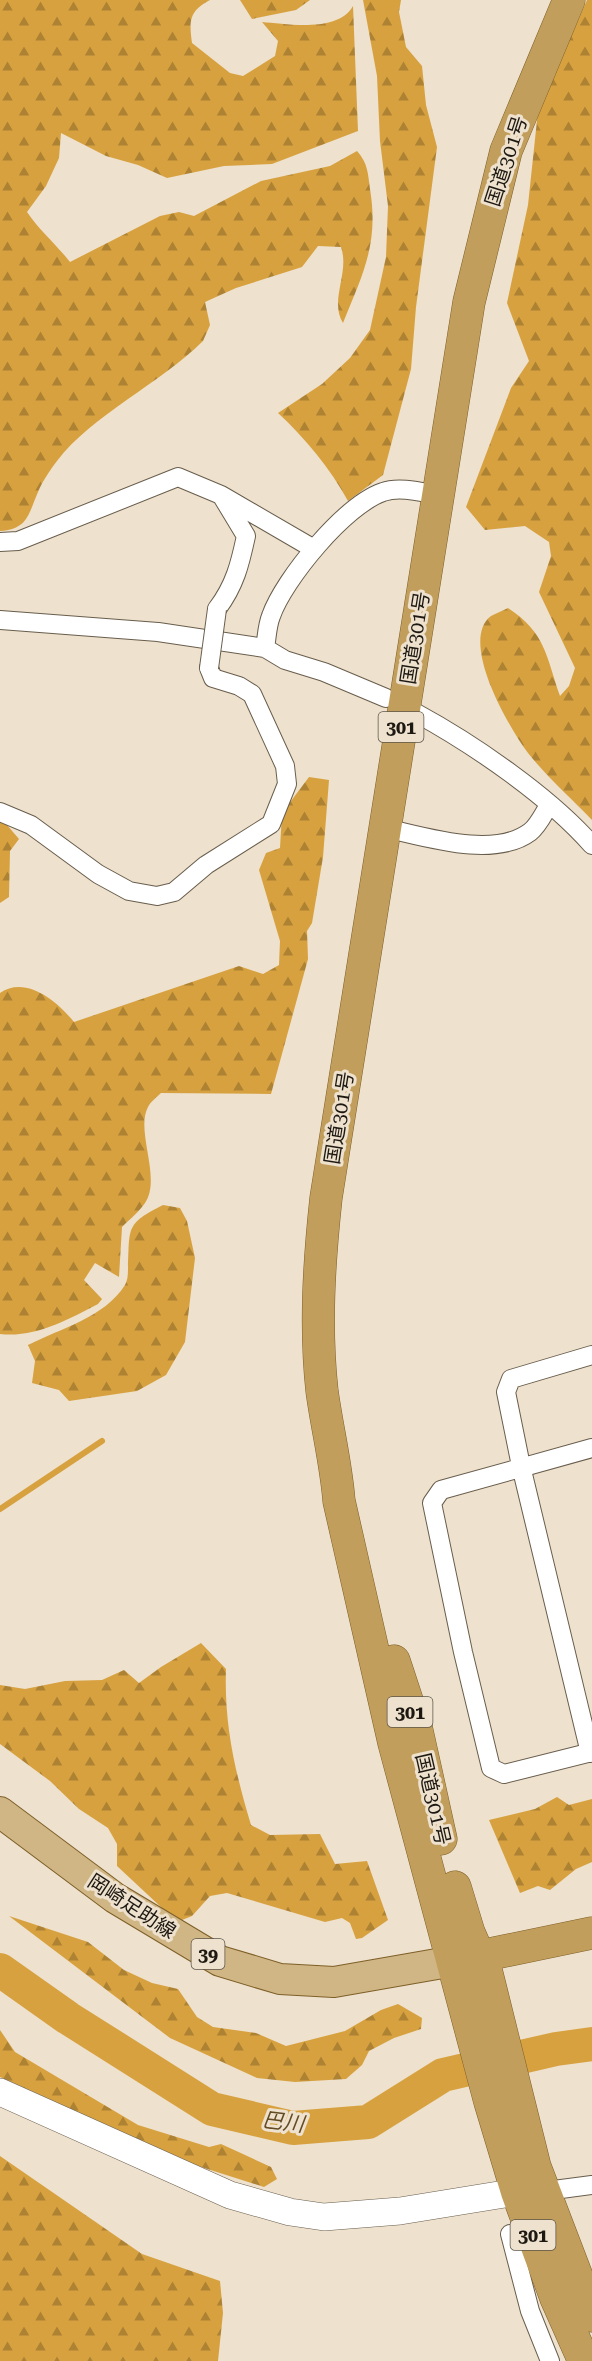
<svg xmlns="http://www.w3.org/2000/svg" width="592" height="2361" font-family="'Roboto Serif','Noto Sans JP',serif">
<defs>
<pattern id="forest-firs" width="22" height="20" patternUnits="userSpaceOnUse" patternTransform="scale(1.5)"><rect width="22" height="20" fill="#d7a13f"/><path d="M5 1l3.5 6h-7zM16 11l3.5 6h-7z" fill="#ae8233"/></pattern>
</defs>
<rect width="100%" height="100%" fill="#eee1cd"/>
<path fill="url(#forest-firs)" d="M 0,0 L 210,0 C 189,11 189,21 192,43 L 230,73 L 243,76 L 275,56 L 278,41 L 262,22 C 287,24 338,33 353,6 L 358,131 L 272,164 L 224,166 L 167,178 L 138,165 L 106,156 L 61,133 L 59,158 L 46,186 L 27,212 C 39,230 56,244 70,262 L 160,216 L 179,212 L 194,216 L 261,181 L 330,166 L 357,151 C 368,163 368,174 370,189 C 379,244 363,273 343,323 C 329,300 350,273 341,247 L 318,246 L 302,267 L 236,288 L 205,302 L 210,325 L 203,341 C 161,383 92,415 57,461 C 50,470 42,482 38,492 C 28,515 28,529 0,531 Z
M 240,0 L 310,0 L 296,10 L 252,19 Z
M 363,0 L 401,0 L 399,12 L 406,47 L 422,66 L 426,105 L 437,147 L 416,307 L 411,369 L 383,475 L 348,501 C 330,468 305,438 278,413 L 322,384 L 350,358 L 370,330 L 386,257 L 388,206 L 380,141 L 377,76 Z
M 587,0 L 592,0 L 592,820 C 571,798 547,777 528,753 C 510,729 458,641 491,616 C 496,613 503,611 508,608 C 546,633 546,656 560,696 L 569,686 L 575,668 L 539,592 L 551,556 L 549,542 L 525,526 L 485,530 L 466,507 L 511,388 L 529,361 L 507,303 L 528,205 L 538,111 Z
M 309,777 L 329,780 L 323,857 L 312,923 L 307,931 L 308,959 L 271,1094 L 161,1093 C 157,1097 150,1102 148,1107 C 135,1131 162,1178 145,1203 C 139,1212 129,1220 122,1227 L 119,1277 L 95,1263 L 84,1280 L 102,1299 L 98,1304 C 67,1320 35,1338 0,1334 L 0,993 C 26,975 58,1002 74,1022 L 239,966 L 263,974 L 279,965 L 280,941 L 259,870 L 266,853 L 280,848 L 282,813 Z
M 0,822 L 7,825 L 19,839 L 10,851 L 9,897 L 0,903 Z
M 163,1205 L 180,1208 L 187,1221 L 195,1258 L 185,1342 L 166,1375 L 137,1391 L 69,1401 L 59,1390 L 32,1383 L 35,1361 L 28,1345 C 61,1328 104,1318 125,1285 C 128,1280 128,1273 128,1267 C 130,1228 125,1224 163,1205 Z
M 201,1643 L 226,1669 C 224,1725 235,1771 251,1825 L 270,1835 L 320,1834 L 335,1864 L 367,1861 L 388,1920 L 362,1938 L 356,1939 L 350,1923 L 342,1918 L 325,1922 L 227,1893 L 210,1896 L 192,1916 L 177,1922 L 117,1866 L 117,1844 L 108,1828 L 79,1809 L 50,1781 L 0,1744 L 0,1685 L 25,1689 L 65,1681 L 102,1680 L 124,1670 L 139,1683 L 161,1667 Z
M 557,1797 L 569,1805 L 592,1799 L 592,1862 L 576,1869 L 550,1890 L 538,1886 L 520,1893 L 489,1820 L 535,1809 Z
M 9,1916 L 88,1942 L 124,1970 L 152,1983 L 178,1989 L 197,2017 L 213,2027 L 256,2033 L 286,2046 L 345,2031 L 381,2010 L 398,2004 L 422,2018 L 421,2029 L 394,2038 L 369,2051 L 362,2065 L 346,2079 L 295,2082 L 257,2078 L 170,2038 Z
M 0,2030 L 15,2052 L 138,2125 L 209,2147 L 221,2144 L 271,2167 L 277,2179 L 264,2187 L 198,2166 L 0,2077 Z
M 0,2156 L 142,2254 L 220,2281 L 223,2313 L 218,2361 L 0,2361 Z"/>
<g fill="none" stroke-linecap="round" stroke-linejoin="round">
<path stroke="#d7a13f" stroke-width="6" d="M 0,1509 L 102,1441"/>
<path stroke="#d7a13f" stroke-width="34" d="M 0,1970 L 68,2018 L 212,2109 L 293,2128 L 368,2122 L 443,2075 L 556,2049 L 592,2044"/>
<g stroke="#685d4c" stroke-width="20">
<path id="minor" d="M 0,542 L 18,541 L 178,477 L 221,495 L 314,549
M 217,609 C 235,585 240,564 246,536 L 223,498
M 0,620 L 158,632 L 265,648
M 386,698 L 324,672 L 285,660 L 265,648 C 267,637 267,626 271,616 C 284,579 345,505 383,492 C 399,486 421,492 437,495
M 416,713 C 473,744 549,796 592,845
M 0,812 L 31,825 L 98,874 L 129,891 L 157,896 L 174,892 L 206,865 L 271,824 L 287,784 L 285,766 L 252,694 L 239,686 L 213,678 L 209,668
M 385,828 C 426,837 494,859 530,832 C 538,826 544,813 549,805
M 592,1448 L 441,1490 L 432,1503 L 463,1652 L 491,1768 L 504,1774 L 592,1752
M 590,1753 L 521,1466 L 506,1392 L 511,1379 L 592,1355
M 546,2191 L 592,2185
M 510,2234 L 530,2311 L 550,2361"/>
</g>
<g stroke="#685d4c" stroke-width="28">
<path id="secondary" d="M 0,2092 L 230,2195 L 290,2212 L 324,2217 L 400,2211 L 517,2192 L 536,2191"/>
</g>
<g stroke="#7e5f28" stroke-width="32">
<path id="primary" d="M 0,1812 L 115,1898 L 220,1961 L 280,1979 L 334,1982 L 454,1961"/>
</g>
<g stroke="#7e5f28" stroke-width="33">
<path id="trunk" d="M 569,0 L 506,151 L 469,302 L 326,1198 C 319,1263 315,1327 322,1391 C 327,1428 336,1463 339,1501 L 394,1743 L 490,2102 L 517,2192 L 556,2298 L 584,2361
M 394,1661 L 417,1731 L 441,1839
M 455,1887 L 469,1933 L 487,1974 L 535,2167 L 592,2316
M 461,1960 L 592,1933"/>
</g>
<use href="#minor" stroke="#fff" stroke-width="18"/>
<use href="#secondary" stroke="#fff" stroke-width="27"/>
<use href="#primary" stroke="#d1b685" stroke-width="30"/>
<use href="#trunk" stroke="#c29e5c" stroke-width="32"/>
<g stroke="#685d4c" stroke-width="20" stroke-linecap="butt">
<path id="minor-bridge" d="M 209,668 L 217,609"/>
</g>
<use href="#minor-bridge" stroke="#fff" stroke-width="18"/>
</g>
<g text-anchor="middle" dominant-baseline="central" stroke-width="6" stroke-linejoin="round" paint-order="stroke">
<g fill="#eee1cd" stroke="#5c554a" stroke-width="1.5">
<rect x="378.5" y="712" width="45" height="30" rx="4.5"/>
<rect x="387.5" y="1697" width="45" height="30" rx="4.5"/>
<rect x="191.5" y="1939" width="33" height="30" rx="4.5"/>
<rect x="510.5" y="2220" width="45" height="30" rx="4.5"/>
</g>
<g font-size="18" font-weight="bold" fill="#1d1912">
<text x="401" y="727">301</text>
<text x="410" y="1712">301</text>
<text x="208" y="1954">39</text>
<text x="533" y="2235">301</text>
</g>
<g font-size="20" fill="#1d1912" stroke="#eee1cd">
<text transform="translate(506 161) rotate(-72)">国道301号</text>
<text transform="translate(415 638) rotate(-81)">国道301号</text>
<text transform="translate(339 1118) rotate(-81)">国道301号</text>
<text transform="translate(433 1799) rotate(77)">国道301号</text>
<text transform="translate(132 1906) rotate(33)">岡崎足助線</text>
</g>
<g font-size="21" font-style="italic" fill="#634c25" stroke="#eee1cd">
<text transform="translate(283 2122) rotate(7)">巴川</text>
</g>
</g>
</svg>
